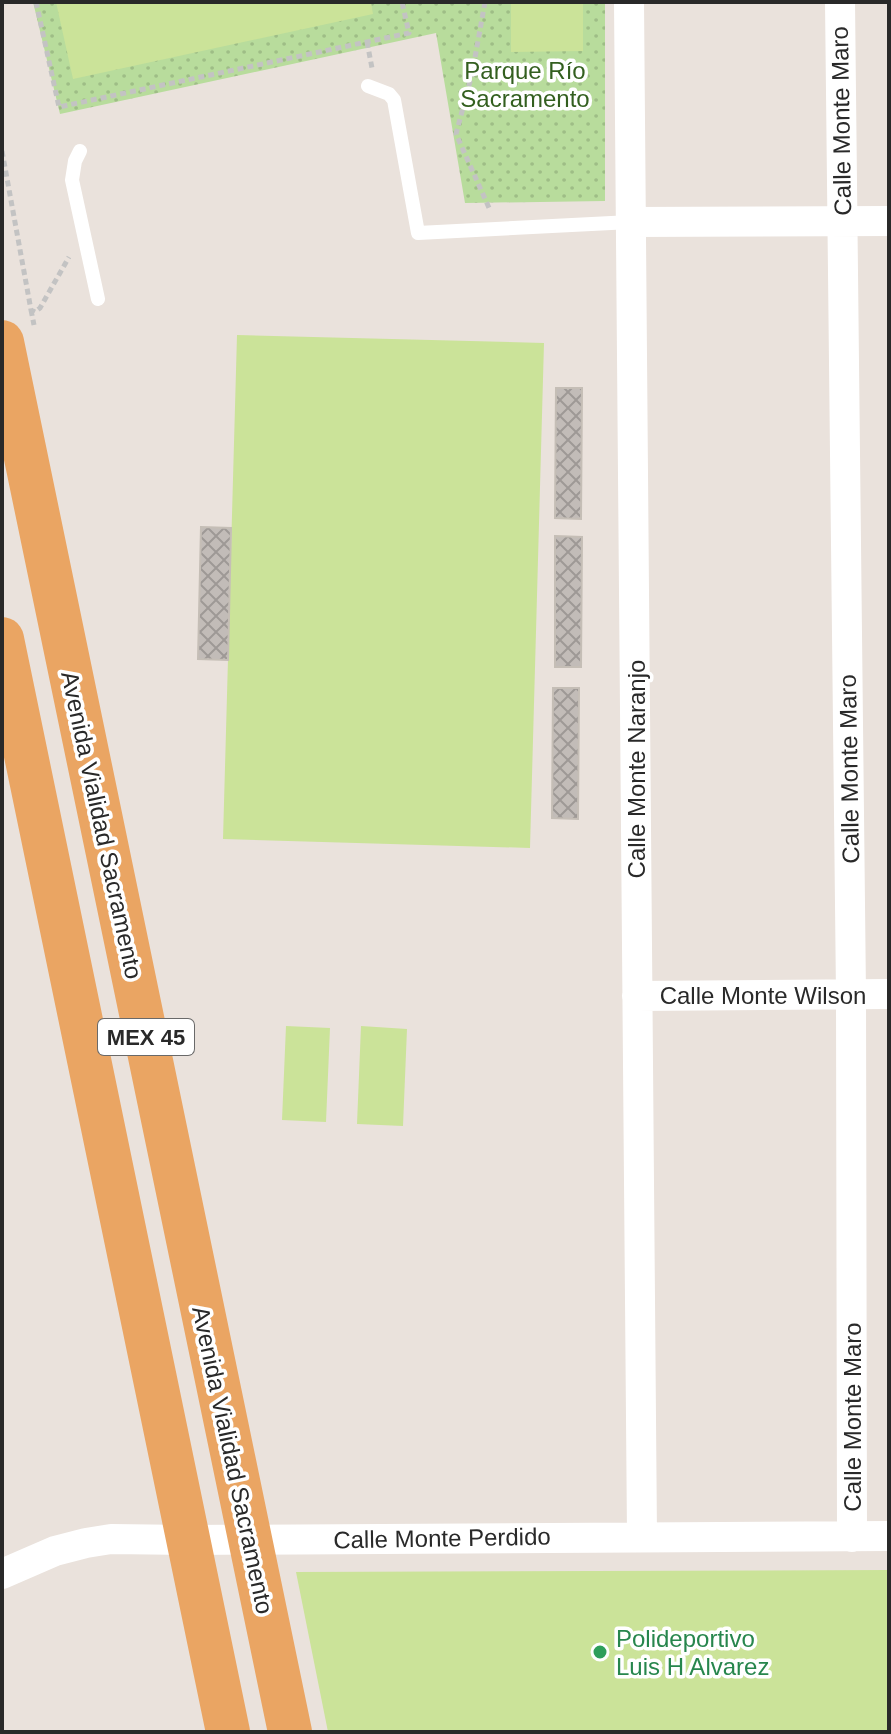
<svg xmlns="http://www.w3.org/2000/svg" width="891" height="1734" font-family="Helvetica,sans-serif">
<defs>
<pattern id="park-dots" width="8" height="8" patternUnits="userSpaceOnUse" patternTransform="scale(2)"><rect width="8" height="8" fill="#b8dc9c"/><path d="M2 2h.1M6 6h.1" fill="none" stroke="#9ebd86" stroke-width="1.8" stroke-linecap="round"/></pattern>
<pattern id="building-cross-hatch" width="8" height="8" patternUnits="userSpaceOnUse" patternTransform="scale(2)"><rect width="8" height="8" fill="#c2bcb8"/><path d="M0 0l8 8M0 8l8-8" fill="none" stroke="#9e9996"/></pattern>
</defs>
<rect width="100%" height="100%" fill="#eae2dc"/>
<path fill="url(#park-dots)" d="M 33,2 L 605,2 L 605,201 L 465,203 L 436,33 L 60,114 Z"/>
<path fill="#cbe399" d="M 56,2 L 371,2 L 373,14 L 73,79 Z
M 511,2 L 583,2 L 583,51 L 511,52 Z
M 237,335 L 544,343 L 530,848 L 223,839 Z
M 286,1026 L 330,1028 L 326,1122 L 282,1120 Z
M 361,1026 L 407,1029 L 403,1126 L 357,1124 Z
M 889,1570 L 889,1732 L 328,1732 L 296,1572 Z"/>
<path fill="url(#building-cross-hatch)" stroke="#c5beb6" stroke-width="2" d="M 556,388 L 582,388 L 581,519 L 555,518 Z
M 201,527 L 231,528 L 228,660 L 198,659 Z
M 555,536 L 582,537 L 581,667 L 555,667 Z
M 553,688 L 579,688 L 578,819 L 552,818 Z"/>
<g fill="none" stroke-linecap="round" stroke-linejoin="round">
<path stroke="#c3c3c3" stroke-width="5" stroke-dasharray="6 4" stroke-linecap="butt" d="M 36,2 L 59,107 L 409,33 L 402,2
M 485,2 L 472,74 L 456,134 L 490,210
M 367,42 L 372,68
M 2,151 L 31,310 L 35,312 L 40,308 L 69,257
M 31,310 L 34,325"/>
<path stroke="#fff" stroke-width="14" d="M 368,86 L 389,94 L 394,100 L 418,233 L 631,222
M 80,151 L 75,161 L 72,180 L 98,299"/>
<path stroke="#fff" stroke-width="30" d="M 629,2 L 642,1536
M 840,2 L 851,994 L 852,1537
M 631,222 L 889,221
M 637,996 L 889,994
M 2,1574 L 55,1551 L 86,1543 L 111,1539 L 190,1540 L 889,1536"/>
<path stroke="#eaa563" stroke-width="44" d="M 2,342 L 290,1732
M 2,639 L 228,1732"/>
</g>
<circle fill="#2e9e5b" stroke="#fff" stroke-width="3" cx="600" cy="1652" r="8"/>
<g text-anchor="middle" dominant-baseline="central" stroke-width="7" stroke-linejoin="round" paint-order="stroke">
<rect fill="#fff" stroke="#696969" stroke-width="2" x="98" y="1019" width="96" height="36" rx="6"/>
<g font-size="22" font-weight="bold" fill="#292929">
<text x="146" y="1037">MEX 45</text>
</g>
<g font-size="24" fill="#335f1f" stroke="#fff">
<text x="525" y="70">Parque Río<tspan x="525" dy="28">Sacramento</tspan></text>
</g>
<g font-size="24" fill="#292929" stroke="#fff">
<text transform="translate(841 121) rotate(-91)">Calle Monte Maro</text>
<text transform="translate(636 769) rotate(-90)">Calle Monte Naranjo</text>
<text transform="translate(849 769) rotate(-91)">Calle Monte Maro</text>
<text transform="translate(102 825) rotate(78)">Avenida Vialidad Sacramento</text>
<text x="763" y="995">Calle Monte Wilson</text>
<text transform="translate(852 1417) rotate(-90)">Calle Monte Maro</text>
<text transform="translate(233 1460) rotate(78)">Avenida Vialidad Sacramento</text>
<text transform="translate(442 1538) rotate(-1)">Calle Monte Perdido</text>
</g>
<g font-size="24" fill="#27864d" stroke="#fff" text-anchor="start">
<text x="616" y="1638">Polideportivo<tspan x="616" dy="28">Luis H Alvarez</tspan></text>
</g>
</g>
<rect width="891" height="1734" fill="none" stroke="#292929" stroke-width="8"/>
</svg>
